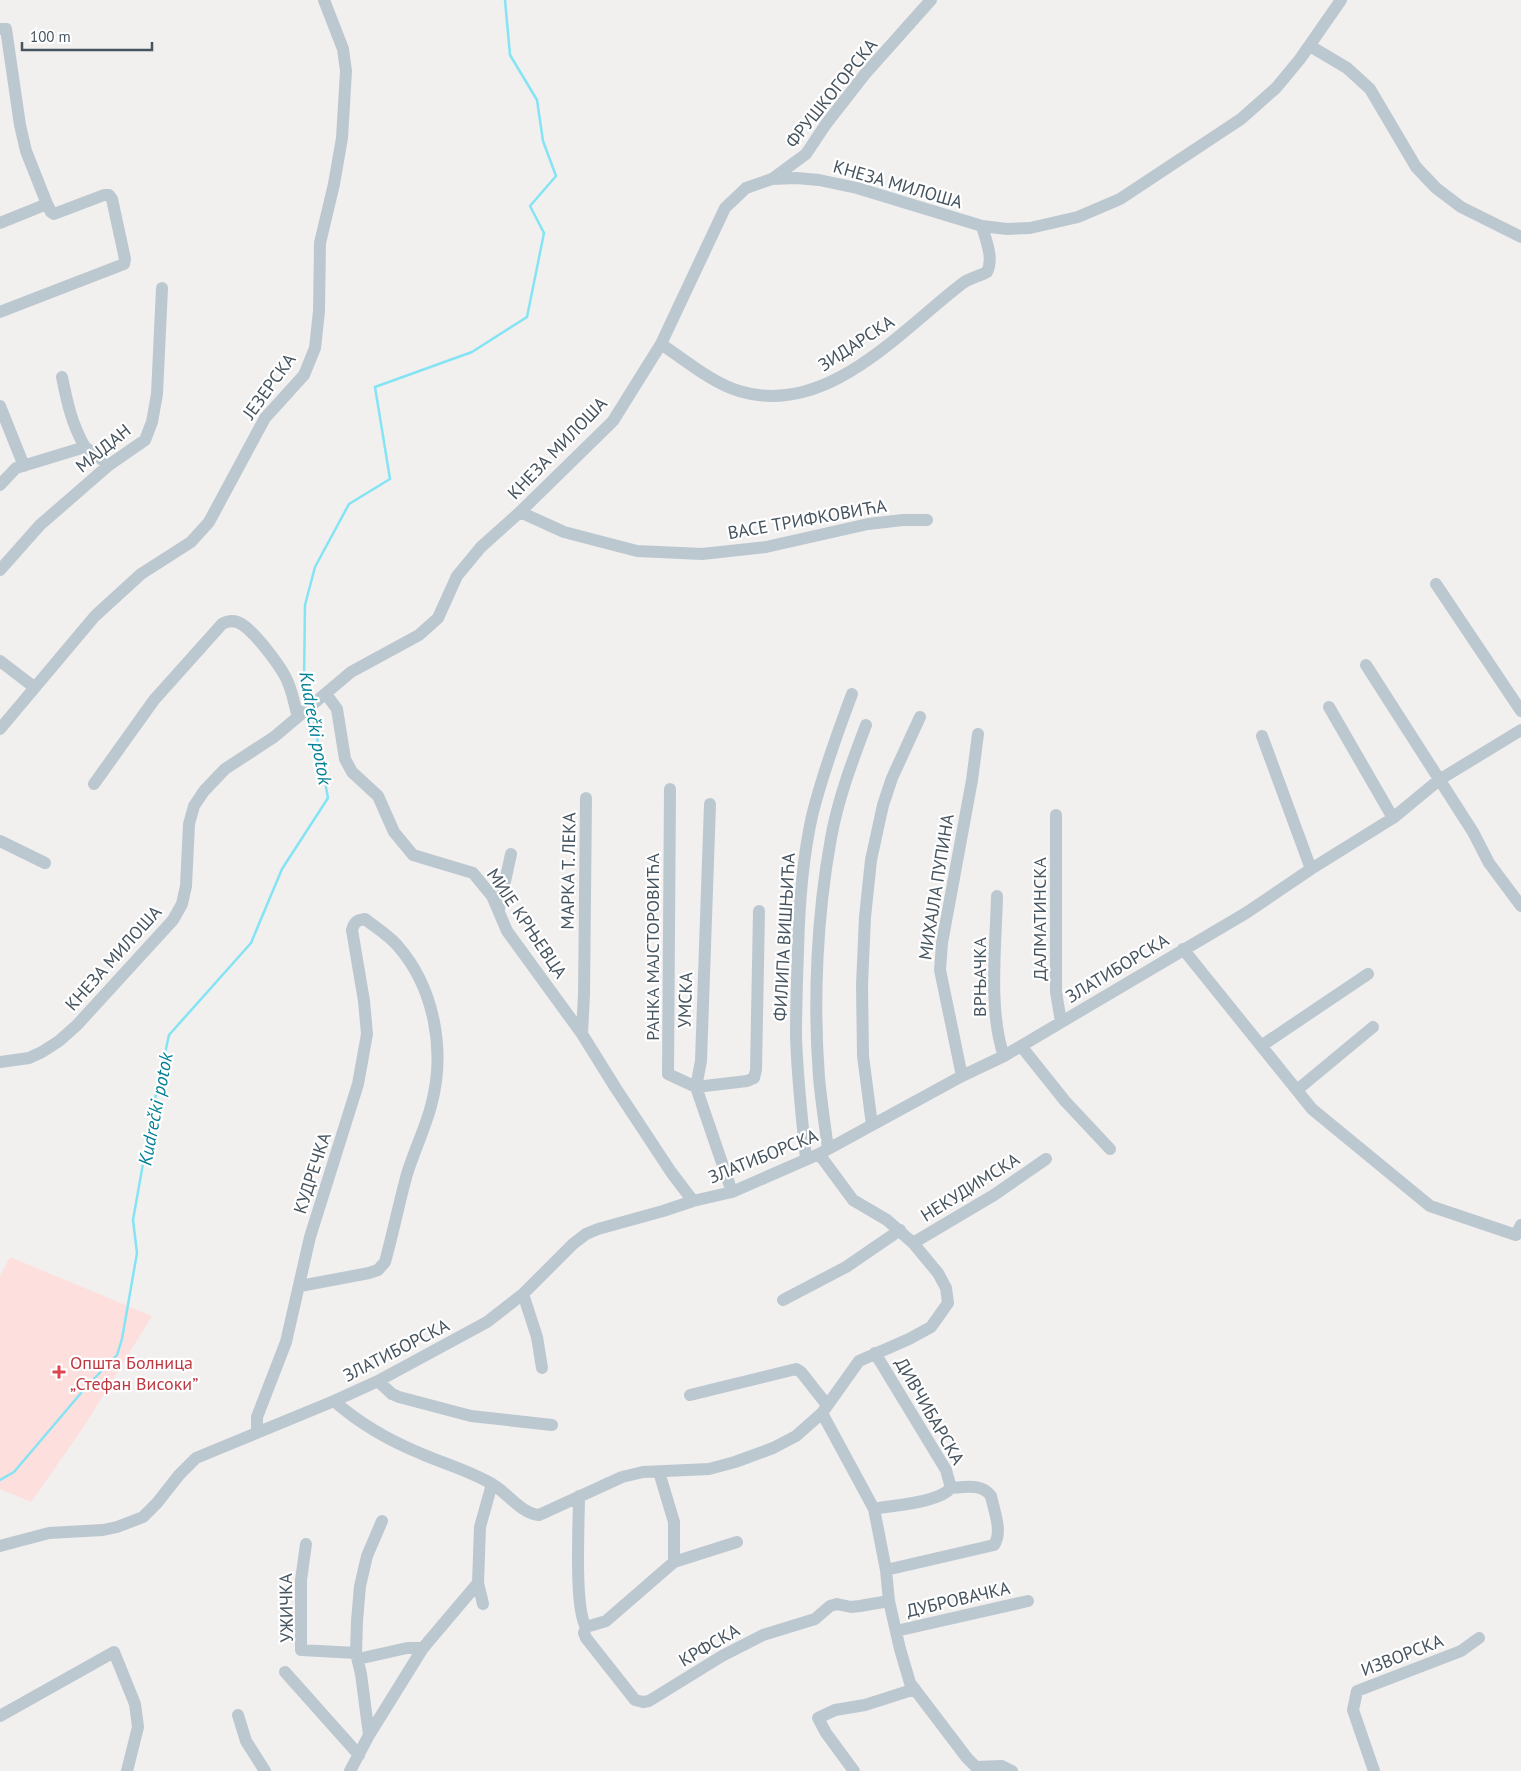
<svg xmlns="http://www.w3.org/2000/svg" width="1521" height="1771" font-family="'PT Sans',sans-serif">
<rect width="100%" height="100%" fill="#f2efef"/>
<path fill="#fddfde" d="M 10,1257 L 152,1316 L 83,1428 L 31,1502 L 0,1489 L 0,1276 Z"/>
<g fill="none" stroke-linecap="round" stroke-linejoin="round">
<path stroke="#84e4f4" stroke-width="2.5" d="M 310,702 L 304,682 L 305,605 L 315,567 L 349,504 L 390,479 L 375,387 L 472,352 L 527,317 L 544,233 L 530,206 L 556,176 L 543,141 L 537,100 L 510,55 L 505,0
M 0,1480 L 14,1472 L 87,1386 L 117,1355 L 122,1339 L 137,1253 L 133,1220 L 152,1113 L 169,1035 L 251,943 L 282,869 L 328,798 L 312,710"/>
<path stroke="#bcc8d0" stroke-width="12" d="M 0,29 L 6,29 L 20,125 L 26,151 L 47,204 L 0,223
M 1310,46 L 1347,68 L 1370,89 L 1416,167 L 1436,188 L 1461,207 L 1521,237
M 772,179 L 806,154 L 826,124 L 865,74 L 931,0
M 0,312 L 124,264 L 125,259 L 112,199 L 109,195 L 104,195 L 54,214 L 51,212 L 47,204
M 661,344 C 685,360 712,383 739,391 C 827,418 901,330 963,283 C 970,278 980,276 987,272 C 994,258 986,241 982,226
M 62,377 C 67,402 72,425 85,447
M 0,406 L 24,466
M 0,485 L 16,468 L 85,447 L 109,465
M 520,512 L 564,532 L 637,551 L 702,554 L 766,547 L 868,524 L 903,520 L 927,520
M 0,570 L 40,525 L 109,465 L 145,440 L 152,422 L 157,394 L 162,288
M 1436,584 L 1521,711
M 0,661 L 34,687
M 1366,665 L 1473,832 L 1489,863 L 1521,906
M 326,694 L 337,709 L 345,759 L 352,772 L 378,796 L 394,832 L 413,855 L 473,873 L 492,896 L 507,931 L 582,1034 L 615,1087 L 671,1172 L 693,1201
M 1329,707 L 1393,818
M 0,729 L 95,616 L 141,574 L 191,542 L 209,522 L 265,418 L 304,375 L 315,348 L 319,311 L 320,243 L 334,184 L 342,138 L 346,71 L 343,49 L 324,0
M 1262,736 L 1311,869
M 94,784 L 154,700 L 222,624 C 229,620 236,620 243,625 C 256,634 278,663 285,676 C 292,688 294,704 298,717
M 670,789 L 668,1074 L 696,1087 L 747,1081 L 754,1078 L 756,1070 L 759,911
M 710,804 L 701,1061 L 696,1087 L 732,1192
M 1056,815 L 1056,992 L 1061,1022
M 0,841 L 45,863
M 997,896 C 996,943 988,1012 1004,1056
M 499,909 L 511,854
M 1183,949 L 1312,1109 L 1430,1206 L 1516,1235 L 1521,1225
M 582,1034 L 584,994 L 586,798
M 1021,1046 L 1065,1101 L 1110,1149
M 1261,1046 L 1368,974
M 0,1062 L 29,1058 L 42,1052 L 59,1041 L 77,1025 L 173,920 L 182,904 L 186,886 L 189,824 L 194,806 L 204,791 L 225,769 L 274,737 L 351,672 L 419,635 L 438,618 L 457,576 L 481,547 L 520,512 L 613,421 L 661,344 L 725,208 L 746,188 L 772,179 L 796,178 L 819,180 L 857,188 L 982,226 L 1007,229 L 1030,228 L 1078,217 L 1120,199 L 1241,119 L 1276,88 L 1300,59 L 1341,0
M 962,1076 L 940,970 L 942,943 L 972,780 L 978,734
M 1297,1090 L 1373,1027
M 872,1125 L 863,1056 L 862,985 L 865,917 L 871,860 L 883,805 L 892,778 L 920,717
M 828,1149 C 825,1125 821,1101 819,1077 C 813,1000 817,915 831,838 C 838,799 852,762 866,725
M 806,1159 C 802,1118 797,1076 796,1035 C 796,1007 797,979 798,951 C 799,906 802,861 812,816 C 822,775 837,734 852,694
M 913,1243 L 994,1195 L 1046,1159
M 523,1294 L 537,1337 L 542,1368
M 783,1300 L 846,1267 L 900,1230
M 875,1353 L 946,1470 L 951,1488
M 378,1381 L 392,1394 L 399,1397 L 471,1416 L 552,1425
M 690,1395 L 796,1369 L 801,1372 L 827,1405
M 334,1401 C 360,1424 390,1441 422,1454 C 445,1464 470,1471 492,1484 C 508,1493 520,1513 539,1515 L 622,1477 L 643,1472 L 709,1469 L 735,1462 L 773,1448 L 796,1436 L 822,1413 L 859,1361 L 909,1339 L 931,1327 L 948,1303 L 946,1288 L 938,1273 L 913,1243 L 887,1220 L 853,1200 L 819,1154
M 822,1413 L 874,1509 L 886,1570 L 889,1601 L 900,1649 L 910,1683 L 967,1758 L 976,1767 L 1002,1766 L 1012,1771
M 257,1433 L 257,1417 L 286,1342 L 310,1237 L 358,1084 L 367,1034 L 364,1001 L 352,930 C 354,922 357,920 365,919 C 375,927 388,935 397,945 C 435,988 446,1052 431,1106 C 425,1129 414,1151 407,1174 C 399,1203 393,1233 385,1262 L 378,1270 L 369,1273 L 300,1286
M 659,1472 L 674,1522 L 674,1562
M 579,1496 C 579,1523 574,1608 586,1627
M 874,1509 C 894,1505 938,1503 951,1488
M 306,1544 L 301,1580 L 301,1650 L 356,1653
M 0,1546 L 49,1533 L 103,1530 L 117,1527 L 143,1517 L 157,1503 L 179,1475 L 196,1458 L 334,1401 L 378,1381 L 487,1322 L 523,1294 L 573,1244 L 586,1234 L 598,1229 L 663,1211 L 693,1201 L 732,1192 L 819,1154 L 962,1076 L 1004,1056 L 1246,913 L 1311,869 L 1393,818 L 1439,780 L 1521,730
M 886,1570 L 994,1545 C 1003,1532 994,1511 991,1496 C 982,1483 965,1487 951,1488
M 483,1604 L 478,1583 L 480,1527 L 492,1484
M 586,1627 L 584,1633 L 586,1638 L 635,1700 L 643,1702 L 649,1701 L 722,1656 L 763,1635 L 815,1619 L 830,1606 L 837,1604 L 851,1607 L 860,1606 L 889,1601
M 586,1627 L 606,1621 L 674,1562 L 737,1542
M 896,1631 L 1028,1601
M 358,1659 L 407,1648 L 423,1648
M 285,1672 L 359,1755
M 238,1715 L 246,1741 L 265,1771
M 0,1716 L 114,1652 L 135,1704 L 138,1727 L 127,1771
M 369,1735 L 361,1674 L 356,1653 L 357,1621 L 360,1586 L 367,1556 L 382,1521
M 350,1771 L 369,1735 L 423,1648 L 478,1583
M 854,1771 L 826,1733 L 818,1718 L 835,1710 L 865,1705 L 915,1689
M 1374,1771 L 1353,1710 L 1357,1691 L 1461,1651 L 1479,1638"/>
</g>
<path fill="#e0444e" stroke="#fff" stroke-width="2" d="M56.5 1364.5h5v5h5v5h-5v5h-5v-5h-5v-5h5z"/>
<g text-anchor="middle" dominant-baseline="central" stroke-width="4.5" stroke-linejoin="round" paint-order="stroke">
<g font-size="18" fill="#46545f" stroke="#fff">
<text transform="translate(831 93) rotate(-51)">ФРУШКОГОРСКА</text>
<text transform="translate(898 184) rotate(16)">КНЕЗА МИЛОША</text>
<text transform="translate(856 343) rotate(-33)">ЗИДАРСКА</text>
<text transform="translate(269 386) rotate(-54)">ЈЕЗЕРСКА</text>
<text transform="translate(103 448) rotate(-39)">МАЈДАН</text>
<text transform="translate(557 448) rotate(-46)">КНЕЗА МИЛОША</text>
<text transform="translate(807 519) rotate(-10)">ВАСЕ ТРИФКОВИЋА</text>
<text transform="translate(568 871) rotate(-89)">МАРКА Т. ЛЕКА</text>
<text transform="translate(936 887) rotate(-81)">МИХАЈЛА ПУПИНА</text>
<text transform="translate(1039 919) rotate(-90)">ДАЛМАТИНСКА</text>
<text transform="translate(527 923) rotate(56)">МИЈЕ КРЊЕВЦА</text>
<text transform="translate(784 937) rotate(-87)">ФИЛИПА ВИШЊИЋА</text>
<text transform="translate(652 947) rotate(-90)">РАНКА МАЈСТОРОВИЋА</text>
<text transform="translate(113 958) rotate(-48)">КНЕЗА МИЛОША</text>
<text transform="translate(1117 968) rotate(-31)">ЗЛАТИБОРСКА</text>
<text transform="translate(979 977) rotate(-90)">ВРЊАЧКА</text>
<text transform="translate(685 1000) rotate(-88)">УМСКА</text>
<text transform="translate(763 1156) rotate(-22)">ЗЛАТИБОРСКА</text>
<text transform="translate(312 1173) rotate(-72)">КУДРЕЧКА</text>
<text transform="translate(970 1187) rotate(-32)">НЕКУДИМСКА</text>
<text transform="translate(396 1350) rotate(-27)">ЗЛАТИБОРСКА</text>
<text transform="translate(930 1411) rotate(60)">ДИВЧИБАРСКА</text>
<text transform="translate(958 1599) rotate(-13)">ДУБРОВАЧКА</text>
<text transform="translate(286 1608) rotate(-91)">УЖИЧКА</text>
<text transform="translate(709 1645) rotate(-30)">КРФСКА</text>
<text transform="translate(1402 1655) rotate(-21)">ИЗВОРСКА</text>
</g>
<g font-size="18" fill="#be3a42" stroke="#fff" text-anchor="start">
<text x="70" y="1362">Општа Болница<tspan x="70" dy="21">„Стефан Високи”</tspan></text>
</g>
<g font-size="19" font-style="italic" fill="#038196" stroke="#fff">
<text transform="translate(316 728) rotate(80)">Kudrečki potok</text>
<text transform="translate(155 1109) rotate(-79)">Kudrečki potok</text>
</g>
</g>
<path d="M22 42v8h130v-8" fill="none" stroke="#46545f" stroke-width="2.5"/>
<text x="30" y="42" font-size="15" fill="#46545f" stroke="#ffffff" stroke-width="4" paint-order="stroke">100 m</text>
</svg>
